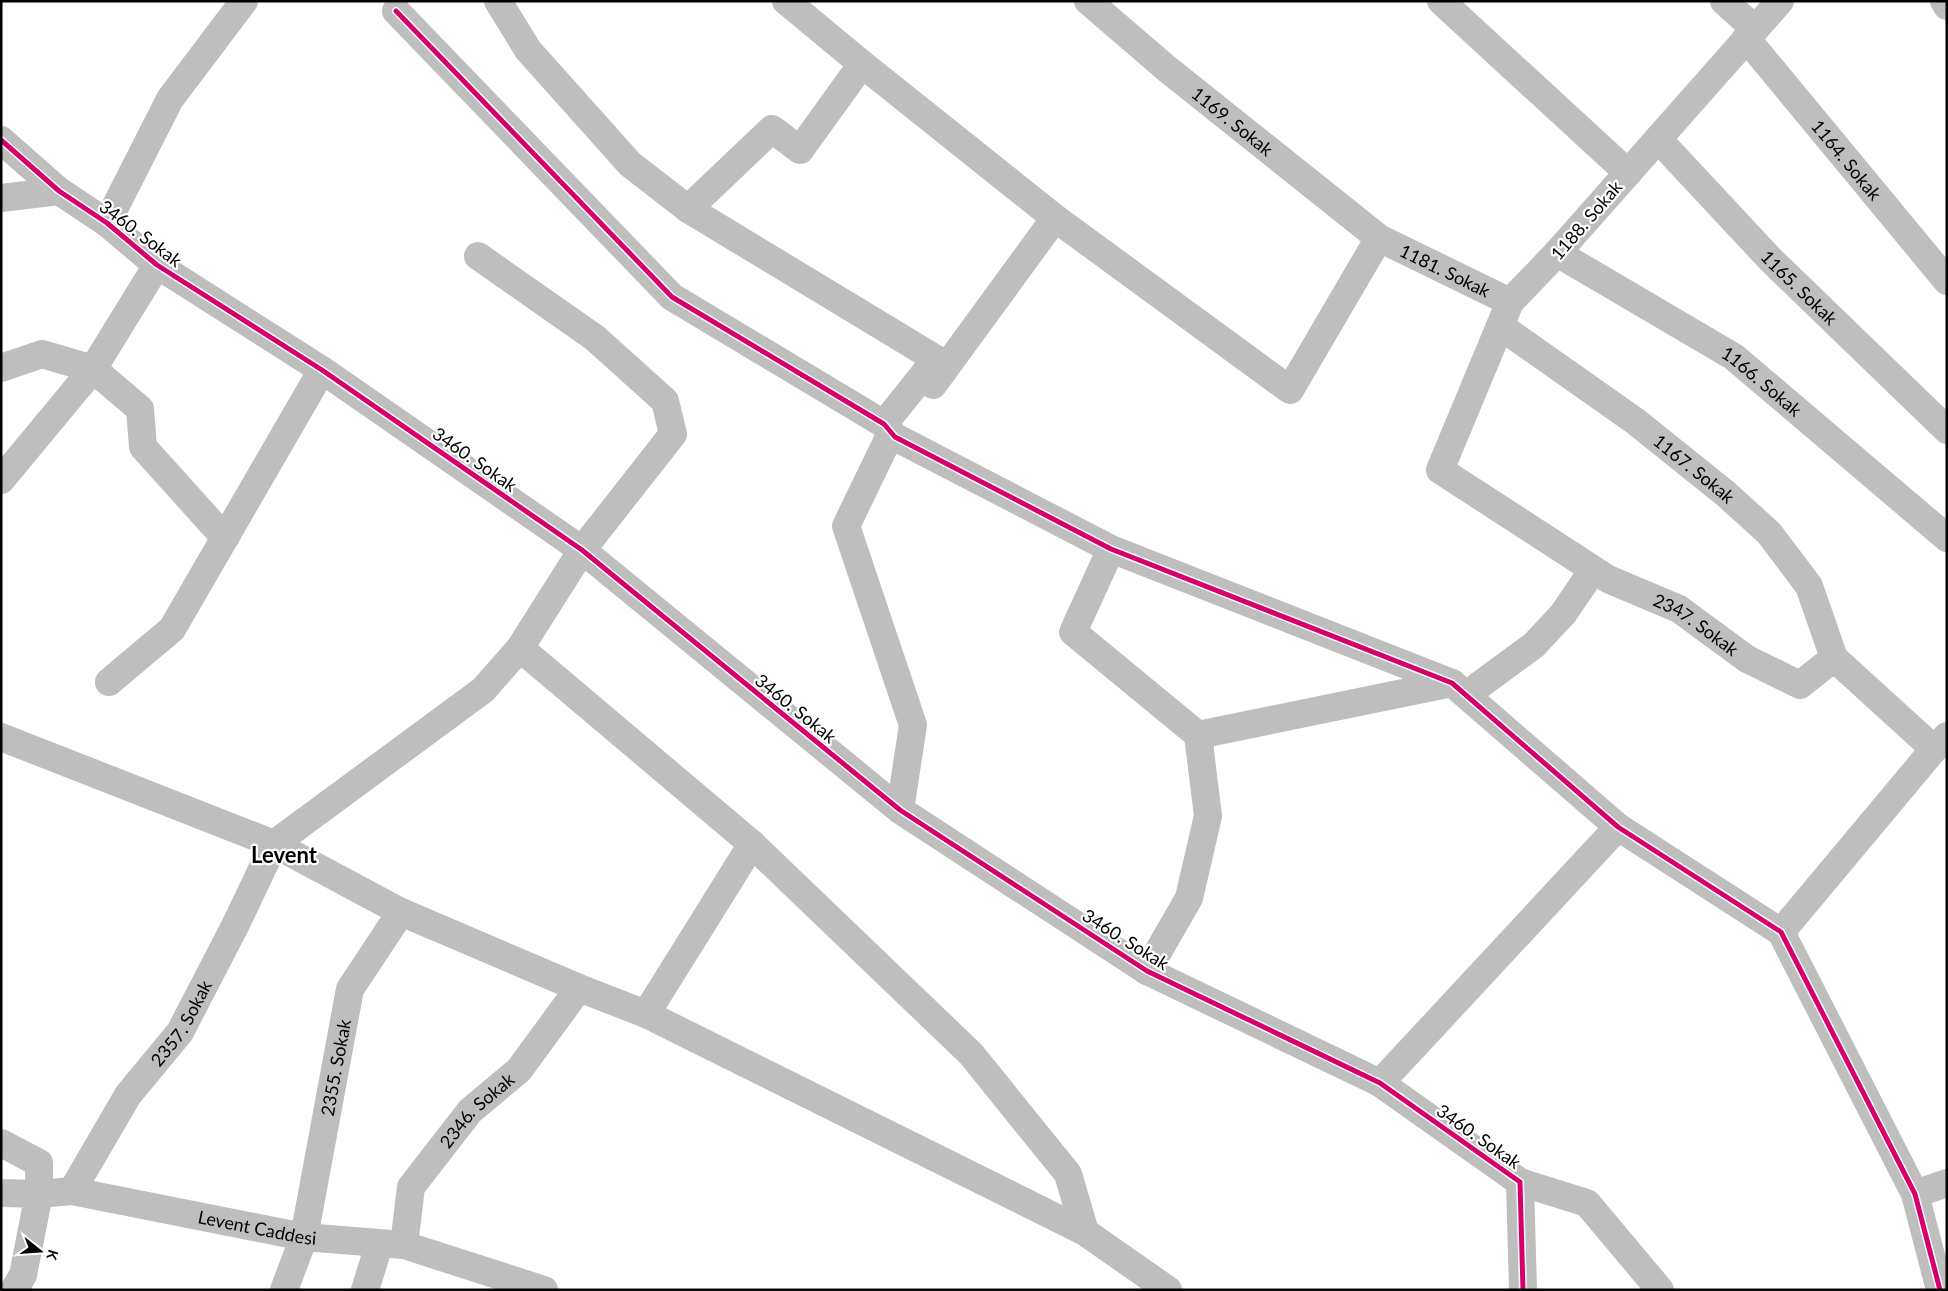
<svg xmlns="http://www.w3.org/2000/svg" width="1948" height="1291" font-family="Lato,sans-serif">
<rect width="100%" height="100%" fill="#fff"/>
<g fill="none" stroke-linecap="round" stroke-linejoin="round">
<g stroke="#bebebe" stroke-width="28">
<path d="M 498,1 L 528,50 L 630,164 L 688,209 L 936,359 L 884,424"/>
<path d="M 786,1 L 862,64 L 1055,218 L 1290,390 L 1379,238"/>
<path id="s1" d="M 1088,1 L 1166,68 L 1379,238 L 1510,302"/>
<path d="M 1441,1 L 1628,173"/>
<path d="M 1724,1 L 1755,29"/>
<path id="s2" d="M 1780,1 L 1557,253 L 1510,302 L 1440,470 L 1608,579 L 1679,609 L 1747,659 L 1800,685 L 1834,658 L 1934,749"/>
<path d="M 1944,1 L 1947,6"/>
<path d="M 396,11 L 672,297 L 884,424 L 895,437 L 1111,549 L 1452,683 L 1618,827 L 1781,932 L 1915,1194 L 1940,1290"/>
<path id="s3" d="M 1746,38 L 1947,281"/>
<path id="s4" d="M 1658,139 L 1771,260 L 1947,430"/>
<path d="M 1,140 L 59,191 L 107,223 L 157,265 L 322,370 L 582,550 L 900,810 L 1147,971 L 1380,1083 L 1520,1182 L 1523,1290"/>
<path d="M 1,198 L 59,191"/>
<path d="M 688,209 L 772,129 L 800,150 L 862,64"/>
<path d="M 107,223 L 170,99 L 244,1"/>
<path id="s5" d="M 1557,253 L 1734,357 L 1947,538"/>
<path id="s6" d="M 1500,326 L 1635,421 L 1726,494 L 1769,533 L 1809,586 L 1834,658"/>
<path d="M 1,368 L 42,354 L 93,369 L 140,409 L 143,447 L 225,538"/>
<path d="M 933,385 L 1055,218"/>
<path d="M 891,433 L 846,526 L 913,725 L 900,810"/>
<path d="M 1,480 L 93,369 L 157,265"/>
<path d="M 1111,549 L 1073,632 L 1198,735"/>
<path d="M 520,648 L 752,844 L 971,1054 L 1068,1174 L 1085,1232"/>
<path d="M 109,682 L 172,629 L 322,370"/>
<path d="M 1466,695 L 1534,645 L 1563,614 L 1593,570"/>
<path d="M 1781,932 L 1934,749 L 1947,736"/>
<path d="M 1147,971 L 1189,898 L 1208,816 L 1198,735 L 1452,683"/>
<path d="M 646,1014 L 752,844"/>
<path d="M 1380,1083 L 1618,827"/>
<path id="s7" d="M 1,1143 L 39,1163 L 39,1194 L 72,1191 L 304,1237 L 404,1245 L 544,1290"/>
<path d="M 1520,1182 L 1587,1203 L 1660,1290"/>
<path id="s8" d="M 72,1191 L 128,1095 L 180,1032 L 236,924 L 274,844 L 483,690 L 520,648 L 582,550 L 673,434 L 665,401 L 595,338 L 478,256"/>
<path d="M 1,1193 L 39,1194 L 23,1275 L 14,1290"/>
<path d="M 1915,1194 L 1947,1183"/>
<path id="s9" d="M 404,1245 L 411,1187 L 470,1111 L 519,1070 L 579,988"/>
<path id="s10" d="M 284,1290 L 304,1237 L 350,989 L 401,912"/>
<path d="M 365,1290 L 379,1245"/>
</g>
<path stroke="#bebebe" stroke-width="28" d="M 1,737 L 274,844 L 401,912 L 579,988 L 646,1014 L 1085,1232 L 1168,1290"/>
<g stroke="#fff" stroke-width="8">
<path id="cycleway" d="M 396,11 L 672,297 L 884,424 L 895,437 L 1111,549 L 1452,683 L 1618,827 L 1781,932 L 1915,1194 L 1940,1290
M 1,140 L 59,191 L 107,223 L 157,265 L 322,370 L 582,550 L 900,810 L 1147,971 L 1380,1083 L 1520,1182 L 1523,1290"/>
</g>
<use href="#cycleway" stroke="#d6006c" stroke-width="5"/>
</g>
<g text-anchor="middle" dominant-baseline="central" stroke-width="4.5" stroke-linejoin="round" paint-order="stroke">
<g font-size="18" fill="#000" stroke="#fff">
<text stroke="none"><textPath href="#s1" startOffset="188">1169. Sokak</textPath></text>
<text stroke="none"><textPath href="#s3" startOffset="158">1164. Sokak</textPath></text>
<text transform="translate(1586 220) rotate(-49)">1188. Sokak</text>
<text transform="translate(141 233) rotate(37)">3460. Sokak</text>
<text stroke="none"><textPath href="#s1" startOffset="449">1181. Sokak</textPath></text>
<text stroke="none"><textPath href="#s4" startOffset="205">1165. Sokak</textPath></text>
<text stroke="none"><textPath href="#s5" startOffset="242">1166. Sokak</textPath></text>
<text transform="translate(475 459) rotate(35)">3460. Sokak</text>
<text stroke="none"><textPath href="#s6" startOffset="241">1167. Sokak</textPath></text>
<text stroke="none"><textPath href="#s2" startOffset="886">2347. Sokak</textPath></text>
<text transform="translate(796 708) rotate(39)">3460. Sokak</text>
<text transform="translate(1126 939) rotate(32)">3460. Sokak</text>
<text stroke="none"><textPath href="#s8" startOffset="201">2357. Sokak</textPath></text>
<text stroke="none"><textPath href="#s10" startOffset="229">2355. Sokak</textPath></text>
<text stroke="none"><textPath href="#s9" startOffset="160">2346. Sokak</textPath></text>
<text transform="translate(1479 1136) rotate(35)">3460. Sokak</text>
<text stroke="none"><textPath href="#s7" startOffset="296">Levent Caddesi</textPath></text>
</g>
<g font-size="22" font-weight="bold" fill="#000" stroke="#fff">
<text x="284" y="854">Levent</text>
</g>
</g>
<rect width="1948" height="1291" fill="none" stroke="#000000" stroke-width="5"/>
<g transform="translate(40 1251) rotate(107)" stroke="#ffffff" stroke-width="4" paint-order="stroke">
<path d="M0-4L9 19L0 12L-9 19Z" fill="#000000"/>
<text y="-8" font-size="14" font-weight="bold" text-anchor="middle" fill="#000000">K</text>
</g>
</svg>
